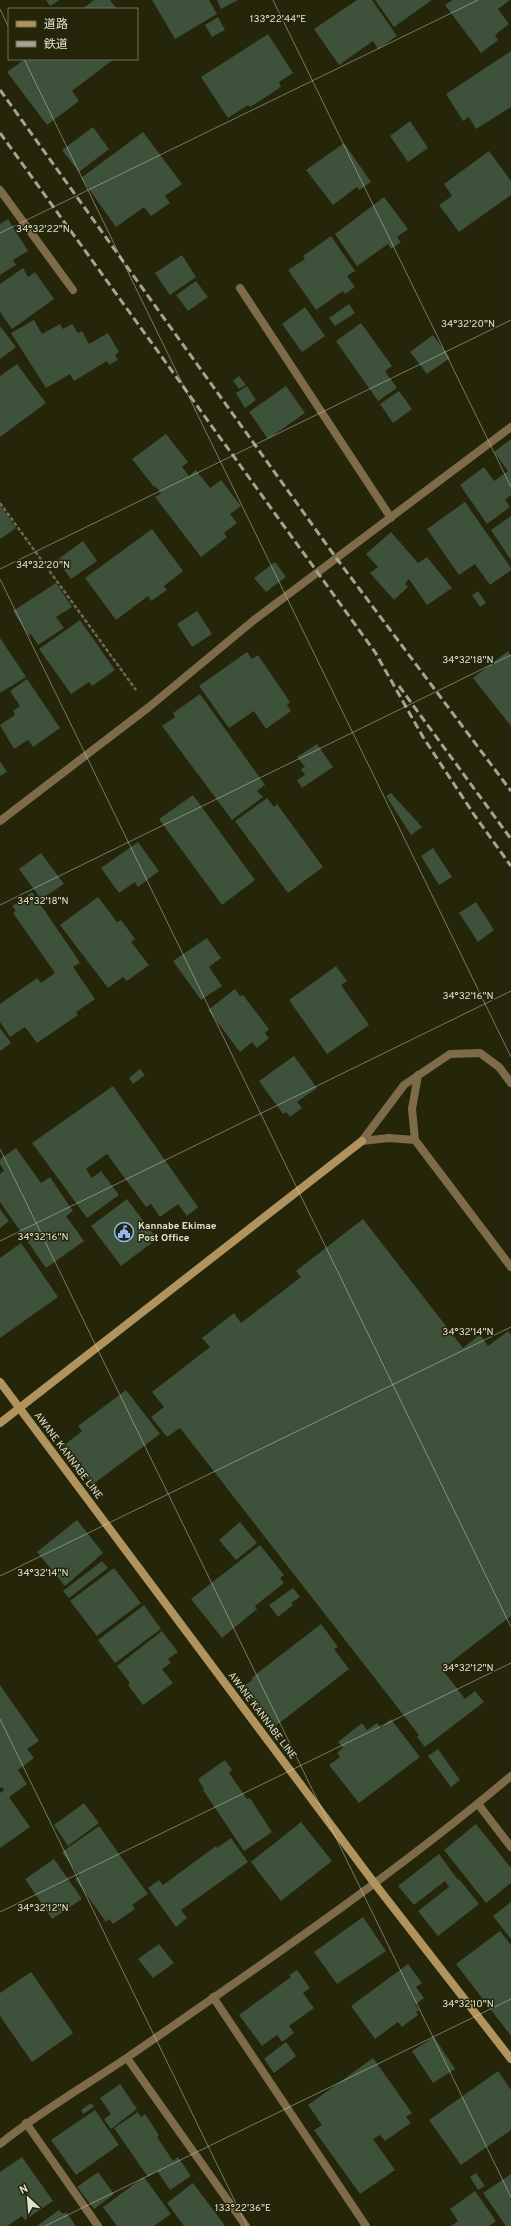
<svg xmlns="http://www.w3.org/2000/svg" width="511" height="2226" font-family="Overpass,'Noto Sans JP',sans-serif">
<rect width="100%" height="100%" fill="#242509"/>
<path fill="#3d513b" d="M 46,0 L 60,0 L 50,6 Z
M 94,0 L 110,0 L 117,9 L 82,9 Z
M 152,0 L 209,0 L 217,14 L 175,39 Z
M 217,0 L 238,0 L 221,9 Z
M 357,0 L 372,0 L 397,36 L 378,49 L 373,41 L 339,65 L 314,29 Z
M 375,0 L 432,0 L 394,27 Z
M 452,0 L 510,0 L 498,9 L 509,24 L 495,35 L 498,40 L 481,53 L 445,5 Z
M 218,17 L 225,30 L 212,37 L 205,25 Z
M 268,34 L 293,73 L 279,82 L 281,87 L 250,107 L 248,105 L 228,118 L 201,77 Z
M 511,51 L 511,107 L 476,129 L 469,117 L 463,121 L 446,94 Z
M 25,59 L 114,59 L 72,91 L 79,101 L 47,125 L 7,72 Z
M 410,121 L 428,148 L 408,162 L 390,136 Z
M 93,127 L 109,149 L 79,172 L 62,150 Z
M 143,132 L 182,184 L 165,196 L 170,203 L 151,216 L 144,207 L 116,227 L 81,178 Z
M 344,143 L 371,182 L 359,190 L 357,187 L 333,205 L 306,170 Z
M 489,151 L 511,181 L 511,195 L 459,232 L 439,205 L 452,196 L 444,184 Z
M 384,197 L 408,229 L 397,237 L 401,242 L 391,249 L 388,244 L 357,266 L 335,234 Z
M 8,219 L 28,251 L 13,260 L 16,265 L 0,275 L 0,224 Z
M 331,236 L 355,271 L 347,276 L 355,287 L 345,294 L 343,291 L 316,310 L 288,270 L 305,259 L 303,256 Z
M 182,255 L 196,277 L 170,295 L 155,273 Z
M 23,268 L 28,277 L 35,272 L 54,299 L 12,329 L 0,312 L 0,284 Z
M 196,281 L 208,297 L 188,311 L 176,295 Z
M 349,304 L 355,313 L 335,326 L 329,318 Z
M 305,307 L 325,336 L 302,352 L 282,324 Z
M 34,320 L 42,334 L 60,324 L 63,329 L 72,324 L 78,333 L 82,331 L 89,344 L 108,333 L 119,352 L 115,355 L 118,360 L 109,365 L 107,361 L 74,381 L 70,374 L 46,388 L 11,333 Z
M 361,323 L 392,366 L 385,371 L 397,388 L 378,401 L 336,341 Z
M 0,326 L 16,347 L 0,359 Z
M 433,335 L 450,358 L 427,374 L 410,352 Z
M 17,364 L 46,403 L 0,437 L 0,376 Z
M 239,376 L 246,385 L 239,389 L 233,381 Z
M 247,386 L 256,400 L 245,408 L 236,393 Z
M 286,386 L 305,413 L 268,439 L 249,412 Z
M 399,391 L 412,409 L 393,423 L 380,404 Z
M 166,434 L 188,462 L 182,467 L 189,476 L 196,470 L 210,488 L 221,480 L 241,506 L 230,514 L 237,523 L 224,533 L 227,537 L 201,557 L 155,497 L 161,493 L 155,486 L 154,487 L 132,459 Z
M 511,439 L 511,495 L 505,500 L 510,507 L 487,524 L 460,485 L 484,467 L 494,481 L 508,471 L 494,452 Z
M 465,502 L 511,568 L 511,570 L 490,585 L 475,564 L 459,575 L 427,529 Z
M 0,505 L 16,528 L 0,539 Z
M 511,516 L 511,560 L 491,530 Z
M 152,529 L 183,571 L 164,586 L 167,590 L 151,601 L 148,596 L 116,620 L 85,578 Z
M 391,532 L 418,563 L 427,557 L 452,588 L 427,605 L 409,579 L 405,584 L 408,587 L 394,600 L 370,573 L 378,567 L 366,554 Z
M 83,541 L 97,561 L 71,579 L 57,560 Z
M 275,562 L 286,577 L 266,592 L 254,578 Z
M 56,583 L 72,607 L 56,617 L 64,628 L 38,645 L 31,634 L 29,636 L 13,611 Z
M 478,591 L 486,603 L 480,607 L 472,595 Z
M 197,611 L 212,634 L 192,647 L 177,624 Z
M 80,620 L 115,670 L 92,686 L 89,682 L 71,694 L 39,649 Z
M 0,638 L 26,677 L 0,693 Z
M 508,651 L 511,656 L 511,726 L 473,678 Z
M 247,652 L 252,659 L 258,655 L 290,702 L 287,705 L 291,711 L 266,729 L 254,711 L 229,728 L 199,686 Z
M 27,679 L 60,728 L 33,747 L 28,740 L 14,749 L 0,725 L 15,715 L 13,711 L 20,706 L 10,691 Z
M 200,694 L 265,785 L 257,791 L 263,797 L 232,820 L 162,726 L 175,717 L 173,713 Z
M 317,744 L 333,767 L 302,788 L 297,780 L 305,775 L 301,769 L 305,767 L 297,757 Z
M 0,761 L 7,772 L 0,776 Z
M 391,793 L 422,827 L 411,835 L 386,796 Z
M 193,795 L 255,880 L 222,905 L 159,819 Z
M 267,798 L 274,807 L 277,804 L 323,867 L 288,893 L 235,821 Z
M 138,842 L 159,871 L 138,887 L 135,882 L 119,893 L 101,868 Z
M 433,848 L 452,877 L 439,885 L 421,856 Z
M 41,853 L 64,884 L 41,899 L 19,869 Z
M 32,892 L 77,958 L 80,963 L 73,967 L 95,999 L 76,1012 L 78,1015 L 37,1043 L 25,1027 L 10,1037 L 0,1022 L 0,1004 L 37,978 L 41,983 L 55,973 L 13,913 L 16,911 L 12,906 Z
M 98,897 L 117,922 L 121,920 L 135,939 L 131,942 L 149,965 L 127,981 L 123,977 L 108,988 L 60,925 Z
M 476,902 L 494,930 L 478,942 L 459,913 Z
M 207,938 L 221,958 L 209,967 L 222,986 L 201,1000 L 173,961 Z
M 336,966 L 347,981 L 341,985 L 369,1025 L 327,1054 L 289,1000 Z
M 235,989 L 240,996 L 243,995 L 269,1029 L 265,1033 L 269,1038 L 257,1048 L 252,1042 L 240,1052 L 208,1010 Z
M 0,1028 L 11,1043 L 0,1051 Z
M 294,1056 L 317,1088 L 297,1102 L 302,1108 L 290,1117 L 286,1112 L 283,1114 L 259,1081 Z
M 140,1069 L 145,1075 L 133,1084 L 129,1078 Z
M 113,1086 L 198,1207 L 187,1216 L 178,1204 L 160,1217 L 151,1204 L 146,1207 L 107,1154 L 86,1169 L 92,1178 L 101,1171 L 119,1195 L 87,1218 L 32,1143 Z
M 16,1148 L 41,1183 L 50,1177 L 73,1211 L 66,1216 L 84,1241 L 46,1268 L 0,1202 L 0,1174 L 4,1171 L 0,1164 L 0,1159 Z
M 127,1199 L 157,1239 L 121,1266 L 91,1226 Z
M 0,1209 L 9,1221 L 0,1228 Z
M 363,1219 L 463,1348 L 478,1336 L 481,1336 L 488,1346 L 508,1331 L 511,1335 L 511,1616 L 442,1669 L 465,1699 L 475,1691 L 484,1702 L 425,1747 L 417,1737 L 419,1735 L 180,1428 L 167,1437 L 151,1417 L 164,1407 L 152,1392 L 210,1347 L 202,1338 L 234,1313 L 241,1323 L 301,1277 L 296,1271 Z
M 21,1243 L 58,1297 L 0,1338 L 0,1258 Z
M 126,1390 L 160,1434 L 92,1485 L 63,1446 L 82,1431 L 78,1426 Z
M 77,1520 L 103,1553 L 65,1586 L 37,1552 Z
M 240,1522 L 257,1543 L 236,1560 L 219,1540 Z
M 260,1545 L 284,1575 L 280,1578 L 284,1583 L 255,1606 L 257,1609 L 222,1638 L 191,1599 Z
M 102,1561 L 108,1568 L 69,1598 L 63,1591 Z
M 114,1568 L 141,1603 L 97,1636 L 70,1601 Z
M 293,1588 L 300,1597 L 291,1603 L 293,1605 L 278,1617 L 269,1605 Z
M 144,1605 L 161,1629 L 115,1663 L 98,1640 Z
M 321,1624 L 338,1647 L 334,1649 L 349,1669 L 273,1728 L 242,1688 L 253,1679 L 251,1678 Z
M 162,1631 L 178,1652 L 168,1659 L 171,1663 L 162,1669 L 173,1683 L 143,1705 L 128,1685 L 130,1683 L 117,1666 Z
M 0,1685 L 39,1741 L 27,1749 L 34,1758 L 18,1770 L 27,1784 L 9,1797 L 30,1827 L 0,1848 L 0,1793 L 4,1790 L 2,1787 L 0,1788 Z
M 391,1719 L 420,1757 L 359,1803 L 329,1765 L 340,1757 L 337,1753 L 343,1748 L 338,1742 L 362,1723 L 367,1730 L 377,1723 L 381,1728 Z
M 438,1749 L 460,1780 L 451,1787 L 428,1756 Z
M 225,1760 L 232,1770 L 229,1773 L 247,1799 L 250,1798 L 272,1832 L 244,1851 L 203,1790 L 204,1789 L 198,1779 Z
M 84,1803 L 99,1823 L 68,1846 L 54,1825 Z
M 301,1822 L 332,1861 L 281,1901 L 251,1862 Z
M 476,1824 L 511,1868 L 511,1883 L 486,1903 L 444,1850 Z
M 99,1826 L 148,1894 L 132,1905 L 135,1909 L 113,1924 L 109,1919 L 106,1922 L 75,1879 L 79,1876 L 62,1852 Z
M 231,1838 L 248,1862 L 181,1910 L 187,1918 L 176,1927 L 148,1888 L 159,1880 L 163,1885 L 216,1846 L 217,1848 Z
M 439,1854 L 458,1880 L 459,1879 L 479,1904 L 438,1936 L 418,1911 L 449,1887 L 445,1881 L 414,1905 L 398,1886 Z
M 54,1859 L 82,1899 L 52,1919 L 25,1879 Z
M 511,1902 L 511,1939 L 493,1916 Z
M 363,1917 L 386,1951 L 337,1984 L 314,1952 Z
M 500,1931 L 511,1945 L 511,2036 L 456,1964 Z
M 159,1944 L 174,1963 L 153,1978 L 138,1959 Z
M 408,1964 L 422,1983 L 416,1987 L 424,1998 L 415,2005 L 419,2010 L 416,2012 L 418,2015 L 402,2027 L 398,2022 L 375,2039 L 351,2006 Z
M 297,1970 L 310,1988 L 303,1993 L 314,2008 L 289,2026 L 294,2033 L 282,2042 L 277,2035 L 262,2046 L 239,2015 L 291,1977 L 289,1975 Z
M 31,1972 L 73,2033 L 32,2062 L 0,2016 L 0,1993 Z
M 434,2037 L 455,2069 L 433,2083 L 412,2051 Z
M 286,2042 L 296,2056 L 274,2073 L 264,2059 Z
M 373,2058 L 412,2113 L 406,2117 L 411,2123 L 385,2141 L 380,2135 L 373,2139 L 395,2170 L 360,2194 L 314,2130 L 322,2125 L 308,2105 Z
M 498,2071 L 511,2090 L 511,2130 L 461,2165 L 429,2120 Z
M 120,2084 L 137,2109 L 111,2129 L 104,2119 L 111,2114 L 100,2098 Z
M 91,2103 L 94,2107 L 83,2114 L 81,2110 Z
M 95,2110 L 119,2145 L 76,2175 L 51,2140 Z
M 138,2112 L 141,2117 L 145,2114 L 159,2135 L 157,2137 L 173,2161 L 178,2157 L 191,2176 L 170,2190 L 157,2171 L 148,2177 L 114,2128 Z
M 22,2157 L 53,2201 L 25,2220 L 22,2216 L 7,2226 L 0,2226 L 0,2172 Z
M 98,2172 L 114,2194 L 94,2209 L 77,2187 Z
M 476,2173 L 485,2186 L 478,2190 L 470,2177 Z
M 511,2174 L 511,2226 L 506,2226 L 483,2193 Z
M 144,2177 L 171,2214 L 154,2226 L 117,2226 L 103,2207 Z
M 193,2183 L 223,2223 L 225,2226 L 184,2226 L 167,2203 Z
M 475,2191 L 496,2221 L 489,2226 L 451,2226 L 458,2221 L 450,2209 Z
M 59,2210 L 63,2214 L 66,2212 L 76,2226 L 37,2226 Z"/>
<g fill="none" stroke-linecap="round" stroke-linejoin="round">
<path stroke="#696a52" stroke-width="2.5" stroke-dasharray="4 2" stroke-linecap="butt" d="M 0,503 L 136,690"/>
<path stroke="#7d6b4a" stroke-width="8" d="M 415,1140 L 412,1109 L 418,1075
M 362,1141 L 389,1138 L 415,1140 L 511,1267
M 362,1141 L 404,1085 L 450,1054 L 480,1053 L 499,1067 L 511,1083"/>
<path stroke="#7d6b4a" stroke-width="8" d="M 0,190 L 73,290
M 240,288 L 391,518
M 0,821 L 149,707 L 254,620 L 511,427
M 478,1804 L 511,1847
M 213,1997 L 366,2226
M 127,2058 L 246,2226
M 26,2123 L 98,2226
M 0,2144 C 41,2111 85,2086 128,2057 C 258,1967 390,1878 511,1776"/>
<path stroke="#b1945d" stroke-width="8" d="M 0,1382 L 375,1884 L 511,2059
M 0,1423 L 362,1141"/>
<path stroke="#a4a591" stroke-width="3" stroke-dasharray="8 4" stroke-linecap="butt" d="M 0,90 L 337,559 L 511,791
M 0,133 L 375,652 L 423,737 L 475,816 L 511,866
M 399,686 L 511,839"/>
</g>
<path fill="none" stroke="#dfe0d0" stroke-width="1" stroke-opacity="0.45" d="M 273,0 L 511,487M 0,9 L 9,28M 24,59 L 511,1057M 0,233 L 478,0M 0,569 L 511,320M 0,579 L 511,1627M 0,905 L 511,655M 0,1149 L 511,2197M 0,1241 L 511,991M 0,1576 L 511,1327M 0,1719 L 247,2226M 0,1912 L 511,1663M 45,2226 L 511,1999"/>
<defs>
<g id="civic-ring" transform="scale(1)"><circle r="9.5" fill="#242509" stroke="#92b7fd" stroke-width="1.5"/><path d="M-.6-6.5H3V-4.5H.6V-3L4-1V1h2V6H-6V1h2V-1L-.6-3ZM-1.2 2.5V6h2.4V2.5Z" fill="#92b7fd"/></g>
</defs>
<g fill-rule="evenodd">
<use href="#civic-ring" x="124" y="1232"/>
</g>
<g text-anchor="middle" dominant-baseline="central" stroke-width="3" stroke-linejoin="round" paint-order="stroke">
<g font-size="10" font-weight="bold" fill="#dfe0d0" stroke="#242509" text-anchor="start">
<text x="138" y="1226">Kannabe Ekimae<tspan x="138" dy="12">Post Office</tspan></text>
</g>
<g font-size="10" fill="#dfe0d0" stroke="#242509">
<text transform="translate(68 1456) rotate(53)">AWANE KANNABE LINE</text>
<text transform="translate(262 1716) rotate(53)">AWANE KANNABE LINE</text>
</g>
</g>
<g font-size="10" text-anchor="middle" fill="#dfe0d0" stroke="#242509" stroke-width="3" stroke-linejoin="round" paint-order="stroke">
<text x="278" y="22">133°22'44"E</text>
<text x="43" y="232">34°32'22"N</text>
<text x="468" y="327">34°32'20"N</text>
<text x="43" y="568">34°32'20"N</text>
<text x="468" y="663">34°32'18"N</text>
<text x="43" y="904">34°32'18"N</text>
<text x="468" y="999">34°32'16"N</text>
<text x="43" y="1240">34°32'16"N</text>
<text x="468" y="1335">34°32'14"N</text>
<text x="43" y="1576">34°32'14"N</text>
<text x="468" y="1671">34°32'12"N</text>
<text x="43" y="1911">34°32'12"N</text>
<text x="468" y="2007">34°32'10"N</text>
<text x="243" y="2211">133°22'36"E</text>
</g>
<rect x="8" y="8" width="130" height="52" fill="#242509" stroke="#6f7059"/>
<rect x="16" y="21" width="20" height="6" fill="#b1945d" stroke="#6f7059"/>
<text x="44" y="28" font-size="12" fill="#dfe0d0">道路</text>
<rect x="16" y="41" width="20" height="6" fill="#a4a591" stroke="#6f7059"/>
<text x="44" y="48" font-size="12" fill="#dfe0d0">鉄道</text>
<g transform="translate(28 2198) rotate(334)" stroke="#242509" stroke-width="3" paint-order="stroke">
<path d="M0-3L7 15L0 10L-7 15Z" fill="#dfe0d0"/>
<text y="-6" font-size="11" font-weight="bold" text-anchor="middle" fill="#dfe0d0">N</text>
</g>
</svg>
